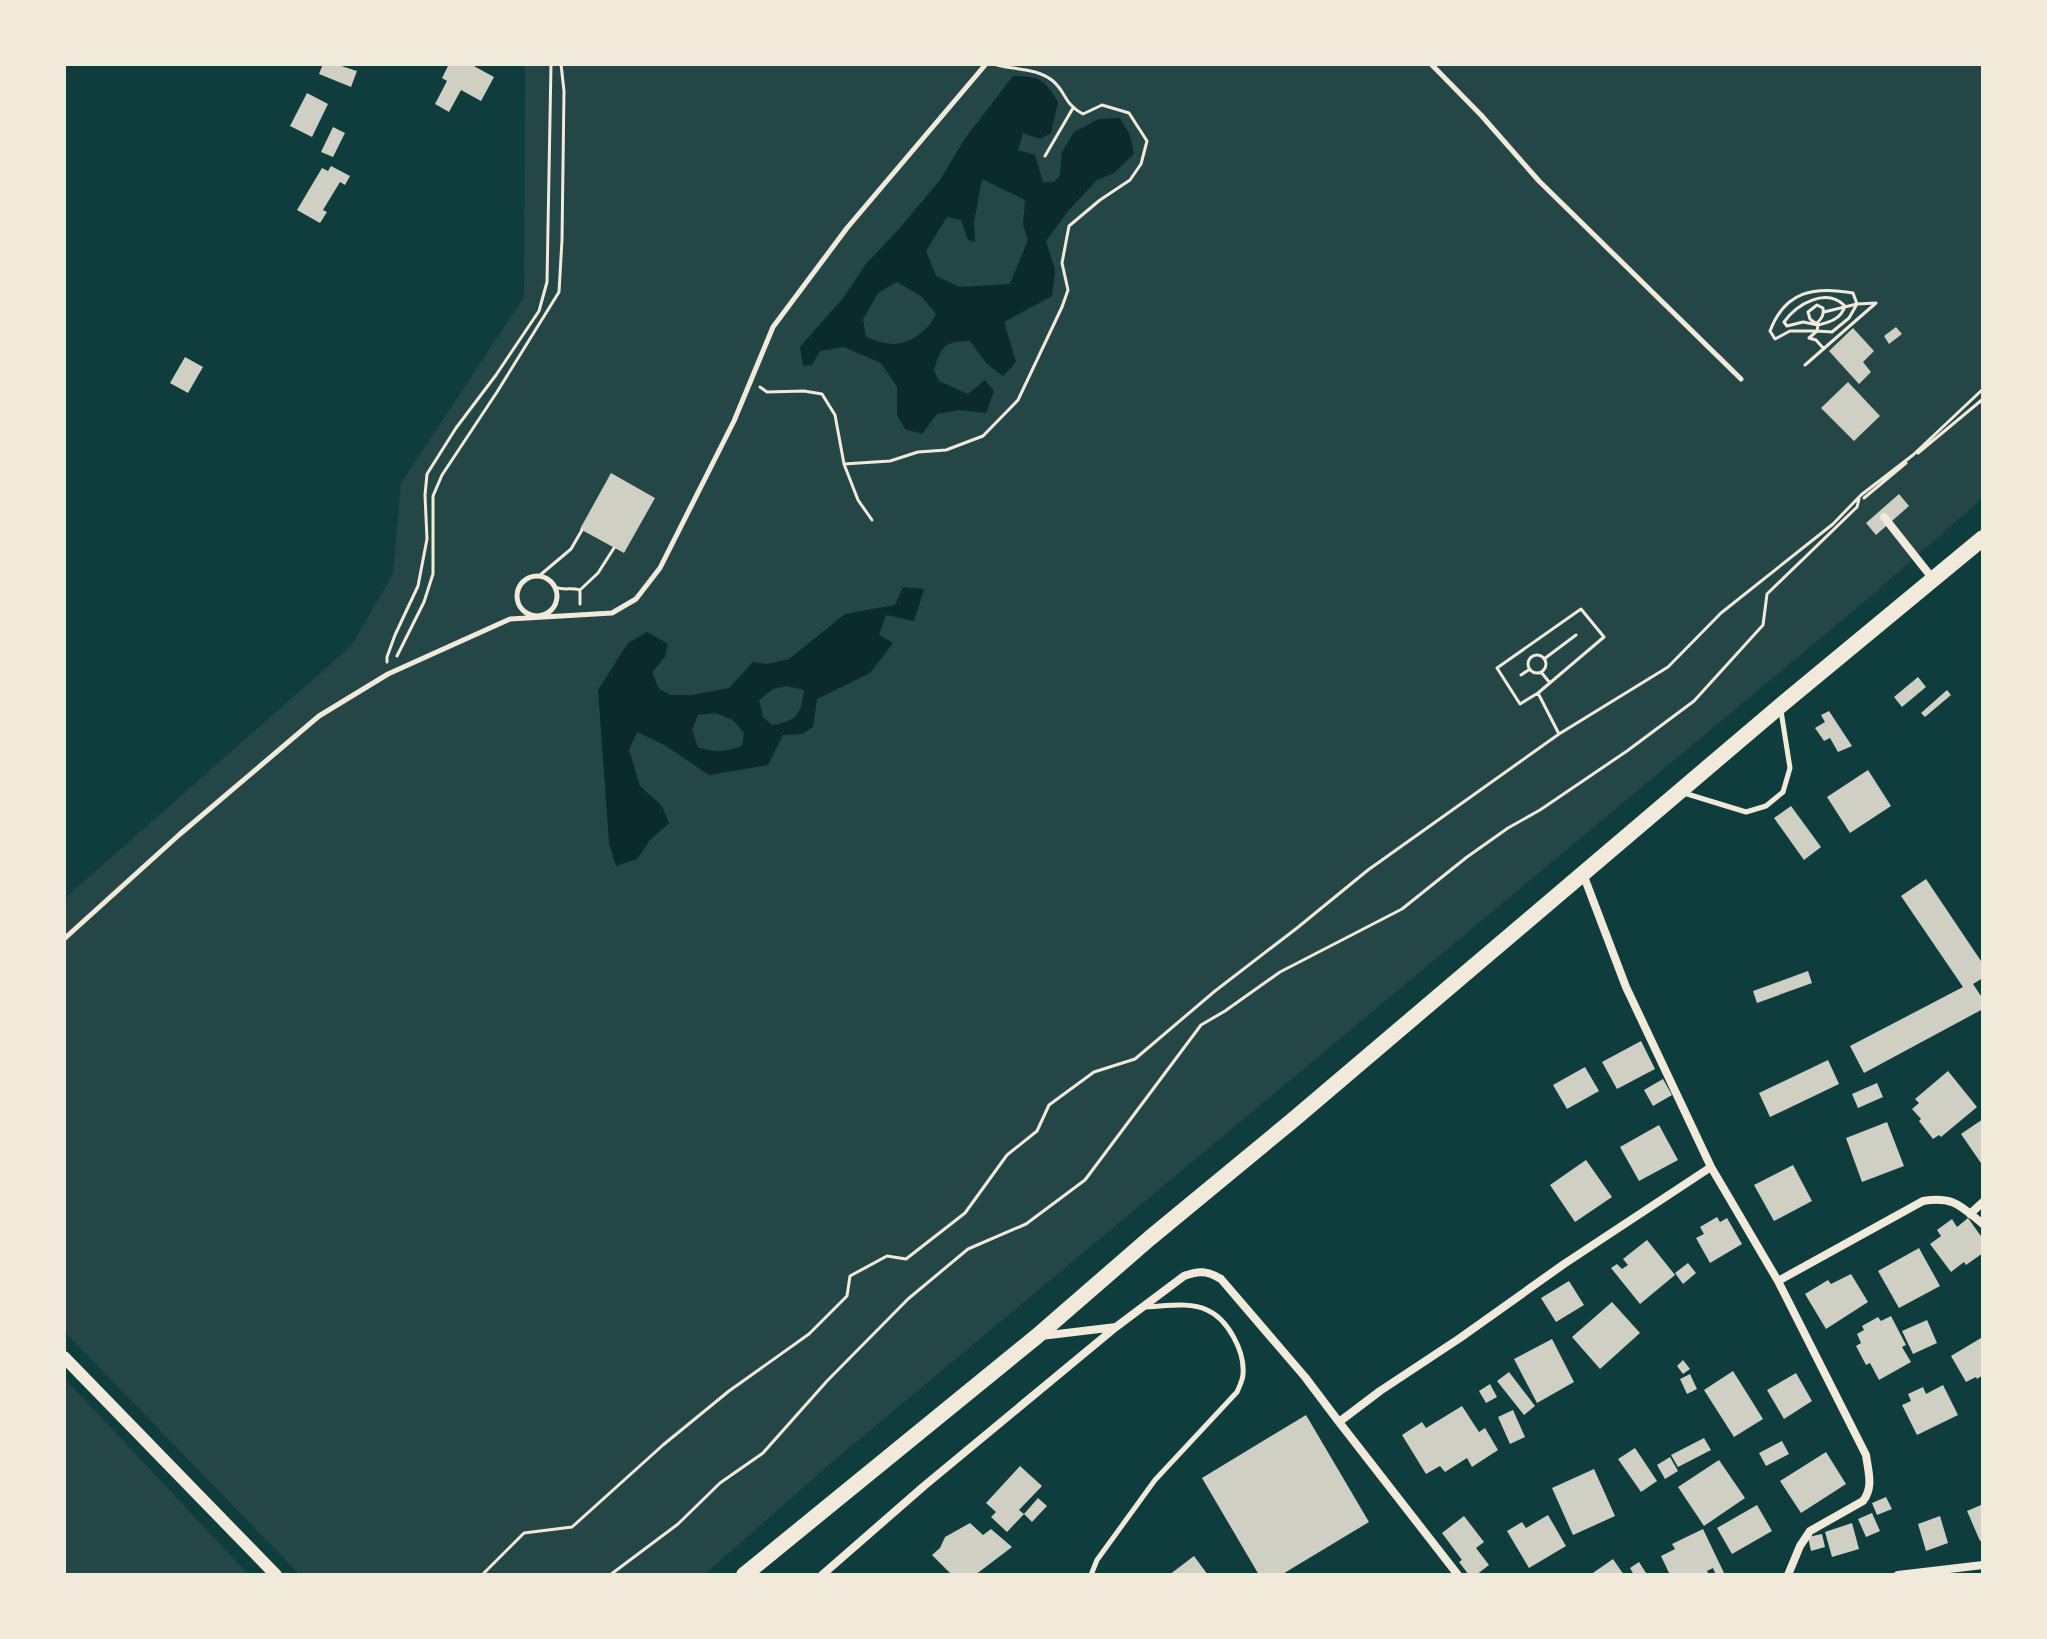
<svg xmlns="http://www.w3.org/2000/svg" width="2047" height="1639" font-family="Rubik,sans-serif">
<rect width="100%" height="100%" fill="#0f3d3e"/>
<path fill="#244646" d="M 525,64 L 1983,64 L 1983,498 L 1872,595 L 831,1463 L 704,1575 L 300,1575 L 64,1331 L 64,899 L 351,646 L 393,574 L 401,483 L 524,297 Z
M 64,1378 L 84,1399 L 249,1575 L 64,1575 Z"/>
<path fill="#0a2a2b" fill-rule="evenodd" d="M 1013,76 C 1041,77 1043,78 1058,102 L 1051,133 L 1040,139 L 1023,133 L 1018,150 L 1035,155 L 1043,182 L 1054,182 L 1060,175 L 1062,152 L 1074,132 L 1099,119 L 1120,118 L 1130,135 L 1134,154 L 1114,173 L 1097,180 L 1068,211 L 1046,241 L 1055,270 L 1052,296 L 1004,322 L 1016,362 L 1003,376 L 987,364 L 970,341 C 945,341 941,346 934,370 L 939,381 L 968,394 L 985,380 L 994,391 L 986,413 L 959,410 L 937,414 L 922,434 L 905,429 L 897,415 L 897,387 L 881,363 L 844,347 L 820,351 L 812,365 L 803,366 L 800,347 L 844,297 L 866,264 L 898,230 L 940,180 L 964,140 ZM 982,179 L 1025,200 L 1023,224 L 1028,240 L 1010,284 L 960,287 L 936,276 L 926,251 L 947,217 L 961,220 L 968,240 L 975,242 L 974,222 ZM 897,282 L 921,296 L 936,314 C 929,330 910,344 893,344 C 884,344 874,340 866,337 L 863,319 L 878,293 Z
M 903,587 L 924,589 L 914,621 L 886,615 L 879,635 L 893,643 L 870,673 L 817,699 L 813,727 L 802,734 L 783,735 L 768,765 L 709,775 L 663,744 L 637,732 L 629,750 L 640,786 L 662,806 L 669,823 L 650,840 L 637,859 L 616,866 L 609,843 L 598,690 L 628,643 L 647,632 L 668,644 L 665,657 L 652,672 L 659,689 L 671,695 L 692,695 L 729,688 L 753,662 L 767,664 L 789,659 L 845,614 L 895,605 ZM 787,686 L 804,690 C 801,714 798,721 772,725 L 763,717 L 759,700 L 773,689 ZM 715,713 L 733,720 L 744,733 L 742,746 C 725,752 715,753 698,747 L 692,730 L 698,715 Z"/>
<path fill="#cfcfc3" d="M 323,64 L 335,64 L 357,71 L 351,87 L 319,74 Z
M 449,64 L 470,64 L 494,77 L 481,101 L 461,90 L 449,112 L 435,104 L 447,81 L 442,78 Z
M 307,93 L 328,104 L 312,137 L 290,126 Z
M 333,127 L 345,133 L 333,157 L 321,152 Z
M 331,166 L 350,176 L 345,185 L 340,182 L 323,210 L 327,212 L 320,223 L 297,210 L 322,168 L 328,171 Z
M 1896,327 L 1902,334 L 1889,344 L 1884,336 Z
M 1853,328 L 1874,351 L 1863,362 L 1871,372 L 1859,384 L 1829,351 Z
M 185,357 L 203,367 L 188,393 L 170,383 Z
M 1848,382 L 1880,416 L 1854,441 L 1821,408 Z
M 611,473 L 655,498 L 624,553 L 580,529 Z
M 1899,494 L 1909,506 L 1876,535 L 1866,523 Z
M 1918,677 L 1926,687 L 1902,707 L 1894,697 Z
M 1947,690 L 1951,695 L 1925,717 L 1921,713 Z
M 1829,711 L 1852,746 L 1838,752 L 1830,738 L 1824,741 L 1815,728 L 1825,722 L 1821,715 Z
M 1868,770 L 1891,806 L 1850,833 L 1827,797 Z
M 1791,806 L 1821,847 L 1804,860 L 1774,818 Z
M 1926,879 L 1983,964 L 1983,978 L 1973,984 L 1983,999 L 1983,1009 L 1864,1073 L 1850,1046 L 1963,987 L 1901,896 Z
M 1808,971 L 1812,983 L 1757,1003 L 1753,991 Z
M 1641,1041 L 1655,1069 L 1617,1089 L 1602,1062 Z
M 1828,1060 L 1839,1084 L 1770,1117 L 1759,1093 Z
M 1585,1067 L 1599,1091 L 1567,1109 L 1553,1085 Z
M 1948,1071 L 1977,1107 L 1941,1137 L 1939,1135 L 1933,1139 L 1919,1121 L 1921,1119 L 1912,1109 L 1919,1103 L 1915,1099 Z
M 1663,1079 L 1672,1095 L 1653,1106 L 1644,1090 Z
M 1877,1083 L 1883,1097 L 1858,1108 L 1852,1094 Z
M 1983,1119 L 1983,1166 L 1961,1134 Z
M 1887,1122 L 1904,1166 L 1862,1182 L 1846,1138 Z
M 1659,1125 L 1678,1160 L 1639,1181 L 1620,1147 Z
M 1586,1160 L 1612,1197 L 1575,1222 L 1550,1185 Z
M 1793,1165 L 1812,1201 L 1774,1221 L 1754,1185 Z
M 1717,1217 L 1720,1222 L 1727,1218 L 1742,1244 L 1710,1263 L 1696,1238 L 1704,1234 L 1700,1227 Z
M 1968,1218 L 1983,1239 L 1983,1253 L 1966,1265 L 1964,1262 L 1951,1272 L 1930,1244 L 1941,1236 L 1937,1230 L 1952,1219 L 1957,1227 Z
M 1647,1240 L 1675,1275 L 1640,1304 L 1611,1268 L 1617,1264 L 1622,1269 L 1628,1265 L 1623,1259 Z
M 1919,1248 L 1940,1286 L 1899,1308 L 1878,1271 Z
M 1688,1263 L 1696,1273 L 1683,1284 L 1675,1273 Z
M 1851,1274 L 1868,1302 L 1826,1329 L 1805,1294 L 1828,1280 L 1831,1284 Z
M 1569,1281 L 1584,1305 L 1556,1322 L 1541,1298 Z
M 1612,1302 L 1640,1333 L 1600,1369 L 1572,1337 Z
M 1891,1316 L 1906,1345 L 1902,1347 L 1911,1362 L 1879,1380 L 1870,1363 L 1866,1365 L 1856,1346 L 1861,1343 L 1857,1334 L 1864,1330 L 1862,1326 L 1878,1317 L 1881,1321 Z
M 1927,1320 L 1937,1343 L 1913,1354 L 1902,1331 Z
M 1981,1338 L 1983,1342 L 1983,1375 L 1977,1379 L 1976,1377 L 1966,1382 L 1951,1356 Z
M 1552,1339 L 1574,1382 L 1537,1403 L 1514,1359 Z
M 1683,1360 L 1690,1369 L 1683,1374 L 1677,1366 Z
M 1733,1371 L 1763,1419 L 1734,1437 L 1704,1390 Z
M 1509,1372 L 1535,1406 L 1524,1415 L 1497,1381 Z
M 1796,1373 L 1812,1401 L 1784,1419 L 1767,1390 Z
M 1690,1374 L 1697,1389 L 1687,1394 L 1680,1379 Z
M 1490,1384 L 1497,1397 L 1486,1403 L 1479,1391 Z
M 1943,1385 L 1958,1415 L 1917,1435 L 1902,1405 L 1911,1401 L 1908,1394 L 1923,1387 L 1926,1394 Z
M 1462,1406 L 1479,1432 L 1485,1428 L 1498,1450 L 1472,1467 L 1467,1458 L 1445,1472 L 1440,1466 L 1426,1474 L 1402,1435 L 1422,1422 L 1426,1428 Z
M 1513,1410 L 1525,1437 L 1510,1444 L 1498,1417 Z
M 1306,1415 L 1369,1522 L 1281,1575 L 1259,1575 L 1202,1478 Z
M 1704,1438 L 1711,1450 L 1678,1467 L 1671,1455 Z
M 1782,1441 L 1789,1454 L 1766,1466 L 1759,1453 Z
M 1635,1448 L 1657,1481 L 1641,1492 L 1618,1459 Z
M 1826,1452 L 1846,1484 L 1801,1513 L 1780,1481 Z
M 1670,1457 L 1678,1471 L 1665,1479 L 1657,1465 Z
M 1719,1460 L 1745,1498 L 1704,1526 L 1678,1487 Z
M 1020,1466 L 1042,1486 L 1019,1510 L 1024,1514 L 1007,1532 L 991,1517 L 996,1512 L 986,1503 Z
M 1594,1469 L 1615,1516 L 1573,1535 L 1552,1488 Z
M 1886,1497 L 1892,1509 L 1877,1515 L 1872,1503 Z
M 1038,1498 L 1047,1506 L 1032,1522 L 1024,1514 Z
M 1757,1505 L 1772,1531 L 1732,1554 L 1717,1528 Z
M 1981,1505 L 1983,1510 L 1983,1540 L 1980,1541 L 1967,1511 Z
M 1872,1513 L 1880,1531 L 1866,1537 L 1858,1519 Z
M 1548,1515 L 1566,1546 L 1529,1568 L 1507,1531 L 1522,1522 L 1526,1528 Z
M 1464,1516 L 1484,1542 L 1476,1548 L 1489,1565 L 1476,1575 L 1469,1575 L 1459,1562 L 1462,1560 L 1442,1533 Z
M 1940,1516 L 1948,1543 L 1926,1551 L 1918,1524 Z
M 970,1523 L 983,1535 L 991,1529 L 1012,1547 L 975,1575 L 947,1575 L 950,1573 L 932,1555 L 940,1548 L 945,1537 Z
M 1852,1523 L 1859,1549 L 1832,1557 L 1825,1532 Z
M 1703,1529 L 1725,1575 L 1716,1575 L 1713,1568 L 1707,1571 L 1709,1575 L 1670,1575 L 1661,1556 L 1675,1549 L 1672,1544 Z
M 1822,1534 L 1825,1547 L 1811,1551 L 1808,1537 Z
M 1194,1556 L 1208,1575 L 1169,1575 Z
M 1613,1559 L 1624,1575 L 1590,1575 Z
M 1639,1562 L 1646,1573 L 1642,1575 L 1634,1575 L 1630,1568 Z"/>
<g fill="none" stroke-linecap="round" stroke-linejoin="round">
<path stroke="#f1e9da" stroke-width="3" d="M 1045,156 L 1073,108
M 1817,323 C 1822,318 1824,315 1823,308 L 1817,305 L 1808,312 L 1810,319 L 1818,325 C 1830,322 1841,319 1845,306 C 1826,287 1797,304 1784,322 L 1787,326 L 1803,322 L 1818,325 L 1817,331 L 1790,331 L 1775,339 L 1770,331 C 1785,291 1814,286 1853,293 L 1857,304 L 1849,318 L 1832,332 L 1817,331 L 1809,338 L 1816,340 L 1824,349
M 1805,365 L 1876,303 L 1857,304 L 1824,312
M 760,387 L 767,392 L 804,391 L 822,394 L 835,415 L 844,464 L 858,500 L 872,520
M 1918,453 L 1983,399
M 844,464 L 890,461 L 918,452 L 946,450 L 983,436 L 1018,400 L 1062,307 L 1068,290 L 1062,263 L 1069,226 L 1100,200 L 1130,180 L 1141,164 L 1147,141 L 1129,113 L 1102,105 L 1083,114 C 1064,104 1066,92 1053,81 C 1037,68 1016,70 997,65
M 1864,498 L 1906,463
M 539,576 L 571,549 L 582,530
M 555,587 C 564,591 571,587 580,590 L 580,604
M 580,590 L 598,573 L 614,548
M1528 664a9 9 0 1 1 18 0a9 9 0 1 1-18 0Z
M 397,656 L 424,602 L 433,574 L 433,496 L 442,475 L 497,392 L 559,292 L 562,240 L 564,91 L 561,64
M 1544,659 L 1576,635
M 387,662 L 387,657 L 395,635 L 418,586 L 427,539 L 425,495 L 427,474 L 456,428 L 496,375 L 539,311 L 547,282 L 551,64
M 1541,672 L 1550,683
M 1521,675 L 1530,669
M 1538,693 L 1604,637 L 1581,609 L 1497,668 L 1520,704 L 1538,693 L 1559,734
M 482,1575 L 524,1533 L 572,1527 L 663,1445 L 729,1391 L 809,1334 L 847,1296 L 850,1276 L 887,1256 L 906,1259 L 965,1213 L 1007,1155 L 1037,1131 L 1049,1105 L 1094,1072 L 1135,1059 L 1215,991 L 1297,928 L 1368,870 L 1559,734 L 1668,667 L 1721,613 L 1833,524 L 1861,495 L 1913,455 L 1983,389
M 610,1575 L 678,1524 L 720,1483 L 763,1453 L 827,1381 L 908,1299 L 968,1249 L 1026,1224 L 1085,1180 L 1201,1025 L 1225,1011 L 1280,972 L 1402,909 L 1467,857 L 1508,828 L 1540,810 L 1627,751 L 1694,701 L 1763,625 L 1767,594 L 1857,507 L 1859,499"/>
<path stroke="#f1e9da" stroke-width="5" d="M 1431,64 L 1481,115 L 1539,181 L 1741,379
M517 596a20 20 0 1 1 40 0a20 20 0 1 1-40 0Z
M 1684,793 L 1746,812 L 1766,806 L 1783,792 L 1790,768 L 1781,711
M 64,939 L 180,834 L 319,716 L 388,674 L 510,619 L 612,613 L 636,599 L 660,568 L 734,421 L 773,327 L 847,228 L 986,64
M 1091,1575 L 1097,1560 L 1155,1480 L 1237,1392 C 1239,1387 1243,1380 1243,1374 C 1245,1352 1228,1319 1207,1310 C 1189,1301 1162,1307 1143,1307"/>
<path stroke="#f1e9da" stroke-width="8" d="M 1884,517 L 1933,579
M 1583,874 L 1626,987 L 1711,1167 L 1778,1281
M 1970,1214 L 1983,1202
M 1041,1336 L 1116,1327 L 1184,1276 C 1199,1270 1208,1271 1221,1279 L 1305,1377 L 1339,1422
M 822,1575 L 924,1486 L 1116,1327
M 1458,1575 L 1339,1422 L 1380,1391 L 1460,1338 L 1564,1264 L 1711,1167
M 1788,1575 L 1800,1546 L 1810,1531 L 1863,1501 C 1874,1487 1868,1471 1866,1455 L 1778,1281 L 1923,1201 C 1954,1196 1960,1206 1983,1224
M 1898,1575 L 1983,1565"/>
<path stroke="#f1e9da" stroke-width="12" d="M 64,1357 L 276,1575"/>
<path stroke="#f1e9da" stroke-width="16" d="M 744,1575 L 1036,1337 L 1150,1238 L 1293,1120 L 1780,706 L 1983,538"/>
</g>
<rect width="2047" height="1639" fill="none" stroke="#f1e9da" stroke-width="132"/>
</svg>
